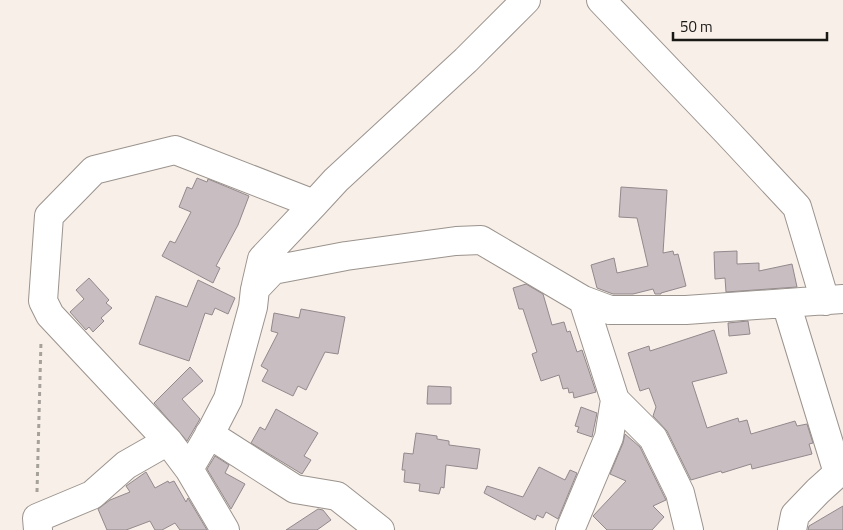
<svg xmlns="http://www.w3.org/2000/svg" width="843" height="530" font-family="'Titillium Web',sans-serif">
<rect width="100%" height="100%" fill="#f7efe8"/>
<path fill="#c8bec2" stroke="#92898d" d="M 197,178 L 207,182 L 208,179 L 249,196 L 238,225 L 216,266 L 220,268 L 213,283 L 162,256 L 170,241 L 175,243 L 191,212 L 179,207 L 187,187 L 192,189 Z
M 621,187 L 667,190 L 663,253 L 673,251 L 674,255 L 678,254 L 686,286 L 661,293 L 661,294 L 655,294 L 653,289 L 633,294 L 613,294 L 597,288 L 591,265 L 614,258 L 617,273 L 648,266 L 637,218 L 619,217 Z
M 737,251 L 737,264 L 759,263 L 759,271 L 792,264 L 797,287 L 726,292 L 725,278 L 715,279 L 714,252 Z
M 89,278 L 109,300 L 106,303 L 112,308 L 101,318 L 104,321 L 93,332 L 89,327 L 86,330 L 70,312 L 84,299 L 76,290 Z
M 198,280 L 235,298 L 228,314 L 215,308 L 212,315 L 205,313 L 189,361 L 139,344 L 156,296 L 187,307 Z
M 526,284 L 543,294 L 552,325 L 564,322 L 567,332 L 570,331 L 577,352 L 582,350 L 596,392 L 574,398 L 573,392 L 569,393 L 568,388 L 563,389 L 559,375 L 541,381 L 532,354 L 537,352 L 523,309 L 519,309 L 513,288 Z
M 301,309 L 345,317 L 338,354 L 325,352 L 306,390 L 298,386 L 293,396 L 262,381 L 268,370 L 261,366 L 278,333 L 271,331 L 274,313 L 299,318 Z
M 748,321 L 750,334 L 729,336 L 728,323 Z
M 714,330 L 727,373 L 692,382 L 707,428 L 738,418 L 739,422 L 747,420 L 751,434 L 795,421 L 797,426 L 807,424 L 813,443 L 809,444 L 812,454 L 752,469 L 751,464 L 722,473 L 721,471 L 691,480 L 667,431 L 653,416 L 656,407 L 649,388 L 640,391 L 628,353 L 649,346 L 650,351 Z
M 190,367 L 203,381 L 182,399 L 200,419 L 187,441 L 154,403 Z
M 428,386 L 451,387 L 451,404 L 427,404 Z
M 581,407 L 597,413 L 592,437 L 577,432 L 579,427 L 575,426 Z
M 276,409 L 318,433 L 304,456 L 311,460 L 302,474 L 251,443 L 260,427 L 265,430 Z
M 416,433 L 437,436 L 437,439 L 449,441 L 449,445 L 480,449 L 477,469 L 446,465 L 444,488 L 441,487 L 439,494 L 419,491 L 420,484 L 404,482 L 405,470 L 402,470 L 404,453 L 413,454 Z
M 625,434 L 640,447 L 665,498 L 666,500 L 653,506 L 664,517 L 652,530 L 607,530 L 593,516 L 626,481 L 610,474 L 623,443 Z
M 215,456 L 229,465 L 225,473 L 245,484 L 231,509 L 207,469 Z
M 539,467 L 565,480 L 570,470 L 577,473 L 558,519 L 546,512 L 543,518 L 537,515 L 535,520 L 484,493 L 487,486 L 523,497 Z
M 146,472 L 155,488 L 168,481 L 169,483 L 174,481 L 186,502 L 188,498 L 207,530 L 180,530 L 175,523 L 162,530 L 155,530 L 150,521 L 126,530 L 107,530 L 98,509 L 110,500 L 130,492 L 126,486 Z
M 843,506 L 843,530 L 808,530 L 809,526 Z
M 318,509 L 323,510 L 331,520 L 317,530 L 286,530 Z"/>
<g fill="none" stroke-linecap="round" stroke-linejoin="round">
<g stroke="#9b938d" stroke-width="30">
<path id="minor" d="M 601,0 L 728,133 L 797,207 L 825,301
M 256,285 L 262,259 L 314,204 L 336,180 L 466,60 L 526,0
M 583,300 L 615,400 L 653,438 L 680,493 L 689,530
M 786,303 L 838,473 L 818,491 L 795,515 L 792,530
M 209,434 L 295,489 L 337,496 L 380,530
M 168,441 L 50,315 L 43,301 L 49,216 L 94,170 L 175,150 L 314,204
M 189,469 L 213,428 L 228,399 L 253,307 L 255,289 L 273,270 L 346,256 L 456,241 L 481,240 L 583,300 L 610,310 L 686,310 L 843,299
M 38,530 L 37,518 L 92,495 L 126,465 L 168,441 L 189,469 L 225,530
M 570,530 L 609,437 L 615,400"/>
</g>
<path stroke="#a7a19c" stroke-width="3" stroke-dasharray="4 4" stroke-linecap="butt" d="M 37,492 L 41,341"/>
<use href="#minor" stroke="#fff" stroke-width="28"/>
</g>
<path d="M673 32v8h154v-8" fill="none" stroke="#1a1815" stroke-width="2.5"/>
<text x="680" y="32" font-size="15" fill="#1a1815" stroke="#f7efe8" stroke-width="4" paint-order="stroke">50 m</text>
</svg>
